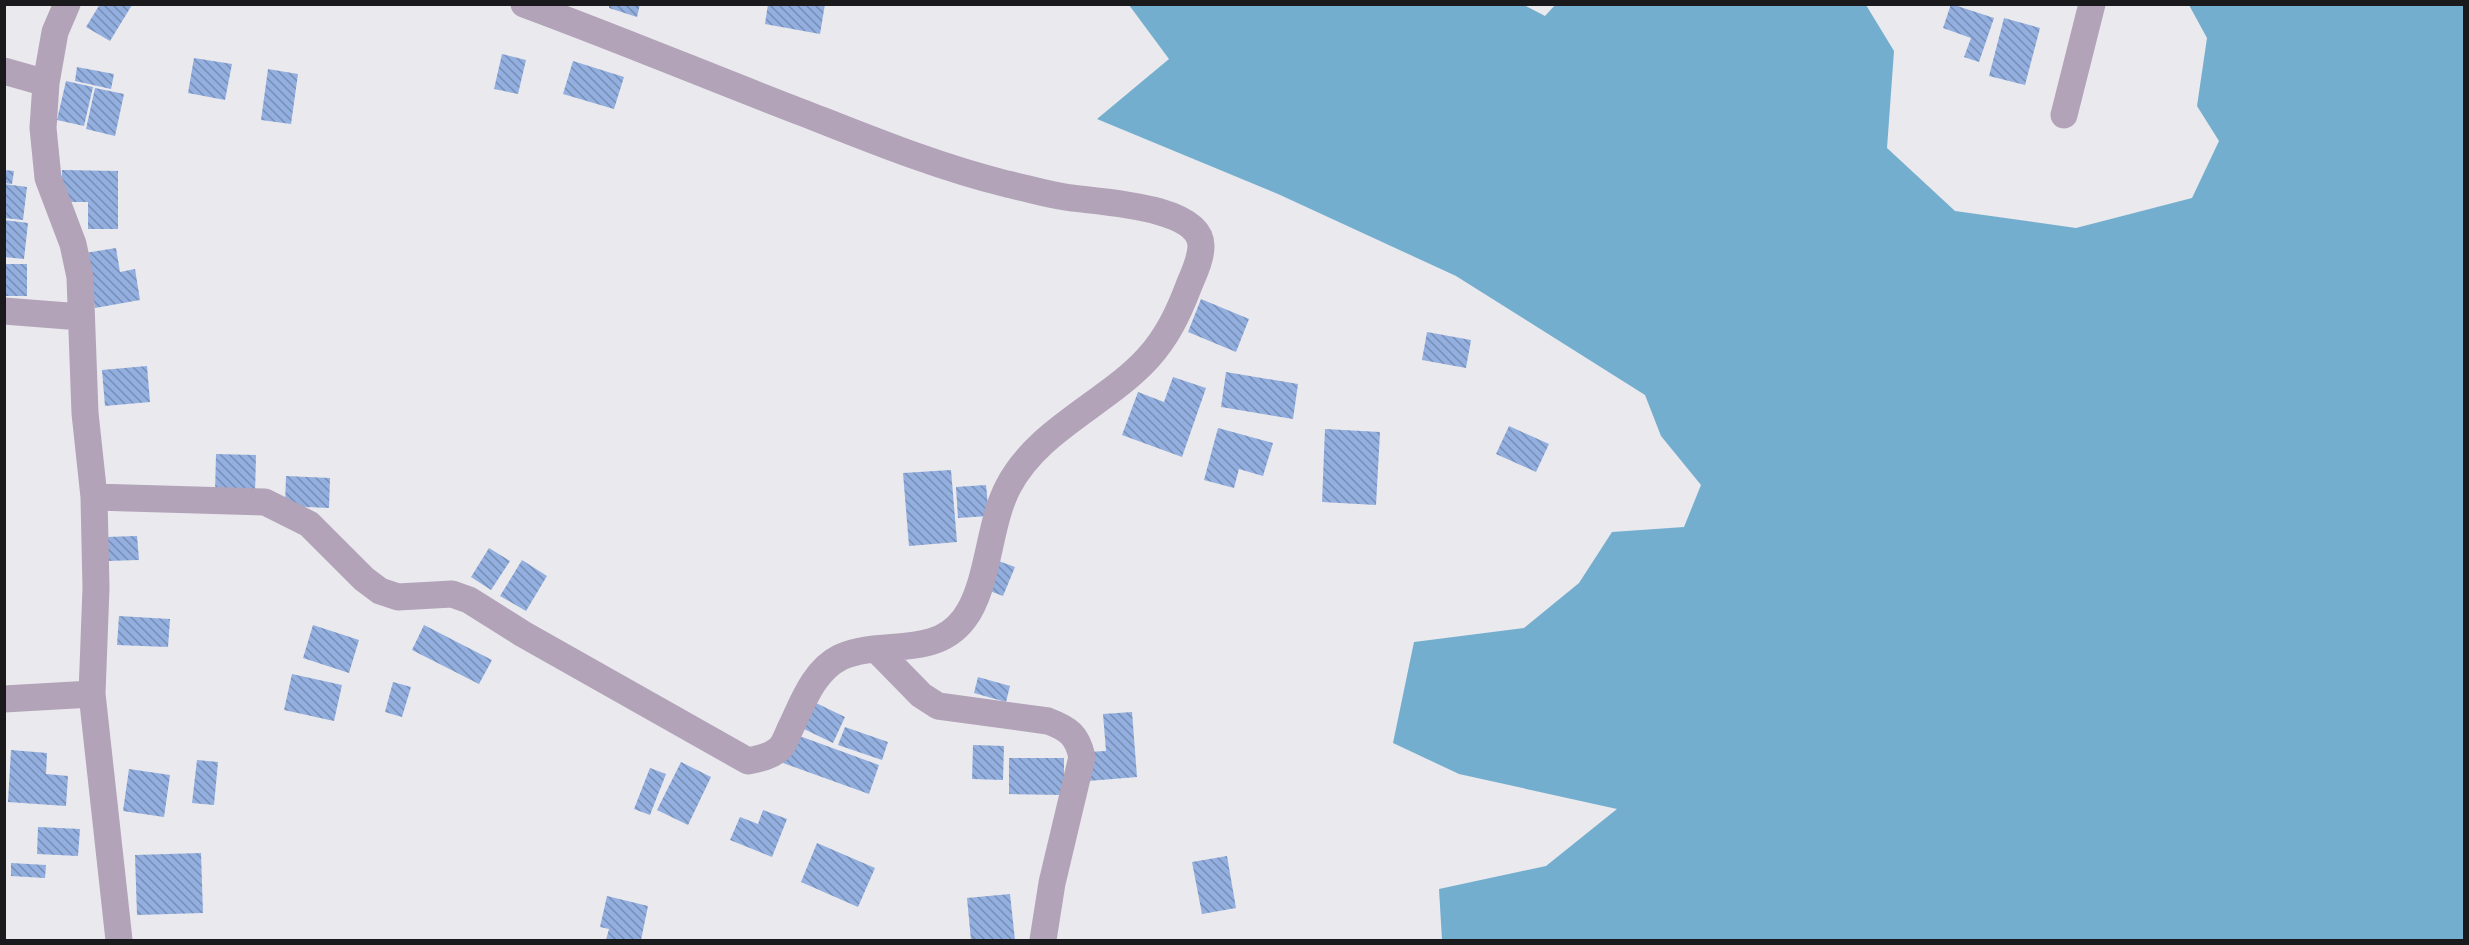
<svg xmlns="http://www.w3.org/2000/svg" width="2469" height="945" font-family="Mulish,sans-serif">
<defs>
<pattern id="building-back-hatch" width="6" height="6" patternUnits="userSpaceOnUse" patternTransform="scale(1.5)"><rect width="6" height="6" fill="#93afdf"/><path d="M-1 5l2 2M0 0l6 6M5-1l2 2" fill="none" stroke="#778eb4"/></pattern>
</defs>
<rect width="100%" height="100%" fill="#e9e9ee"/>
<path fill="#74aecf" d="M 1522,4 L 1545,16 L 1556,4 L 1866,5 L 1894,51 L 1887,148 L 1955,211 L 2076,228 L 2192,198 L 2219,141 L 2197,106 L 2207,38 L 2189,5 L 2464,5 L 2464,940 L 1442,940 L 1439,889 L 1546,866 L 1617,809 L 1459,774 L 1393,743 L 1414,642 L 1524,628 L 1579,583 L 1612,532 L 1684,527 L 1701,485 L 1661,436 L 1645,395 L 1456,276 L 1278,194 L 1097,119 L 1169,59 L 1129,5 Z"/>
<path fill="url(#building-back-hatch)" d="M 100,4 L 132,5 L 110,41 L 86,27 Z
M 609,4 L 640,4 L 637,17 L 609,8 Z
M 768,4 L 825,4 L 820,34 L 765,24 Z
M 1951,4 L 1994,18 L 1979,62 L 1964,57 L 1971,38 L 1943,28 Z
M 2004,18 L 2040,28 L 2025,85 L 1989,76 Z
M 502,54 L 526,60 L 518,94 L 494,89 Z
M 194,58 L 232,64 L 225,100 L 188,93 Z
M 573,61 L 624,77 L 614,109 L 563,94 Z
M 77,67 L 114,74 L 111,89 L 75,81 Z
M 268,69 L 298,74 L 291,124 L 261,120 Z
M 66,81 L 93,87 L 84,126 L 57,120 Z
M 95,88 L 124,94 L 115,136 L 86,129 Z
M 4,170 L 14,171 L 12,184 L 4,183 Z
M 62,170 L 118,171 L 118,229 L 88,229 L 88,202 L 62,202 Z
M 4,184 L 27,187 L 23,220 L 4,218 Z
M 4,220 L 28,223 L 24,259 L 4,257 Z
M 116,248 L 120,272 L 135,269 L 140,300 L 95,308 L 85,253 Z
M 4,264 L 27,264 L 27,296 L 4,296 Z
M 1201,299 L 1249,319 L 1236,352 L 1188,332 Z
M 1427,332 L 1471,340 L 1466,368 L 1422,360 Z
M 147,366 L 150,402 L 105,406 L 102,370 Z
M 1226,372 L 1298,384 L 1293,419 L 1221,407 Z
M 1173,377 L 1206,388 L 1182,457 L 1122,435 L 1138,392 L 1164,402 Z
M 1509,426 L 1549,444 L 1536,472 L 1496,454 Z
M 1218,428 L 1273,443 L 1263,476 L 1239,469 L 1234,488 L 1204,480 Z
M 1325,429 L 1380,432 L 1376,505 L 1322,502 Z
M 216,454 L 256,455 L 255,494 L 215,493 Z
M 951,470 L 957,542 L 909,546 L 903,473 Z
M 286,476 L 330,478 L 329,508 L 285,506 Z
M 986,485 L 989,516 L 958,518 L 956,487 Z
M 137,536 L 139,560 L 107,561 L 106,537 Z
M 489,548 L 510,561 L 491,590 L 471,577 Z
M 993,559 L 1015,567 L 1003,596 L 982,588 Z
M 522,560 L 547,576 L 526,611 L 500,596 Z
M 119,616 L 170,619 L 168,647 L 117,645 Z
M 313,625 L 359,640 L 349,673 L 303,658 Z
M 424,625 L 492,660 L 479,684 L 412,650 Z
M 292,674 L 342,685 L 334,721 L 284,710 Z
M 978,677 L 1010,686 L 1006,702 L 974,693 Z
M 393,682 L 411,687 L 402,717 L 385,712 Z
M 816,703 L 845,717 L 833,743 L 804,729 Z
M 1132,712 L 1137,777 L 1088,781 L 1086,752 L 1106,751 L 1103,714 Z
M 845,727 L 888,742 L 882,760 L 838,745 Z
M 794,734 L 879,765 L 869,794 L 783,763 Z
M 973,745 L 1004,746 L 1003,780 L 972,779 Z
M 11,750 L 47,753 L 46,774 L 68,776 L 66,806 L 8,802 Z
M 1009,758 L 1064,758 L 1064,795 L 1009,794 Z
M 197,760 L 218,762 L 214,805 L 192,803 Z
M 681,762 L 711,777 L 688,825 L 657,810 Z
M 650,768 L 666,774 L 650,815 L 634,809 Z
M 129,769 L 170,775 L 164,817 L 123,811 Z
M 763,810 L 787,819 L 772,857 L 730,840 L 740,817 L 758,824 Z
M 38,827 L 80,829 L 78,856 L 37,854 Z
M 817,843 L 875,868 L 858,907 L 801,882 Z
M 201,853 L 203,913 L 137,915 L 135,855 Z
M 1227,856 L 1236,908 L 1202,914 L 1192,862 Z
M 11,863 L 46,865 L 45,878 L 11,876 Z
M 1010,894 L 1015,940 L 971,940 L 967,898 Z
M 607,896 L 648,906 L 641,940 L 606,940 L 609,929 L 600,927 Z"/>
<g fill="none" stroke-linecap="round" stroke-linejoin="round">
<path stroke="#b2a3b8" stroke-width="27" d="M 67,4 L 55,32 L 46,83 L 43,128 L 48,178 L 73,244 L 80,277 L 85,413 L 94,497 L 96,588 L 92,694 L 119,940
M 4,71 L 46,83
M 2064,115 L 2092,4
M 4,311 L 81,317
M 94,497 L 265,502 L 309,524 L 364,579 L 380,591 L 398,597 L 452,594 L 469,600 L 523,634 L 748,761 C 759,759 773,756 781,747 C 785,742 788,733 791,727 C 803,702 814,670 841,657 C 882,639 934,659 964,619 C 989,586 988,525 1008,487 C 1038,429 1106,404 1148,358 C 1167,337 1178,314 1188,288 C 1193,275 1201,260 1201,246 C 1201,205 1095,202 1065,197 C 1045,194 1026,188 1007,184 C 938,167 872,140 806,114 C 712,78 619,39 524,4
M 876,649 L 921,695 L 938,706 L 1048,721 C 1069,729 1077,735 1082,757 L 1052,883 L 1043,940
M 4,699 L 92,694"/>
</g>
<rect width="2469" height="945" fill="none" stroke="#1a1a1c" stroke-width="12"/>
</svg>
